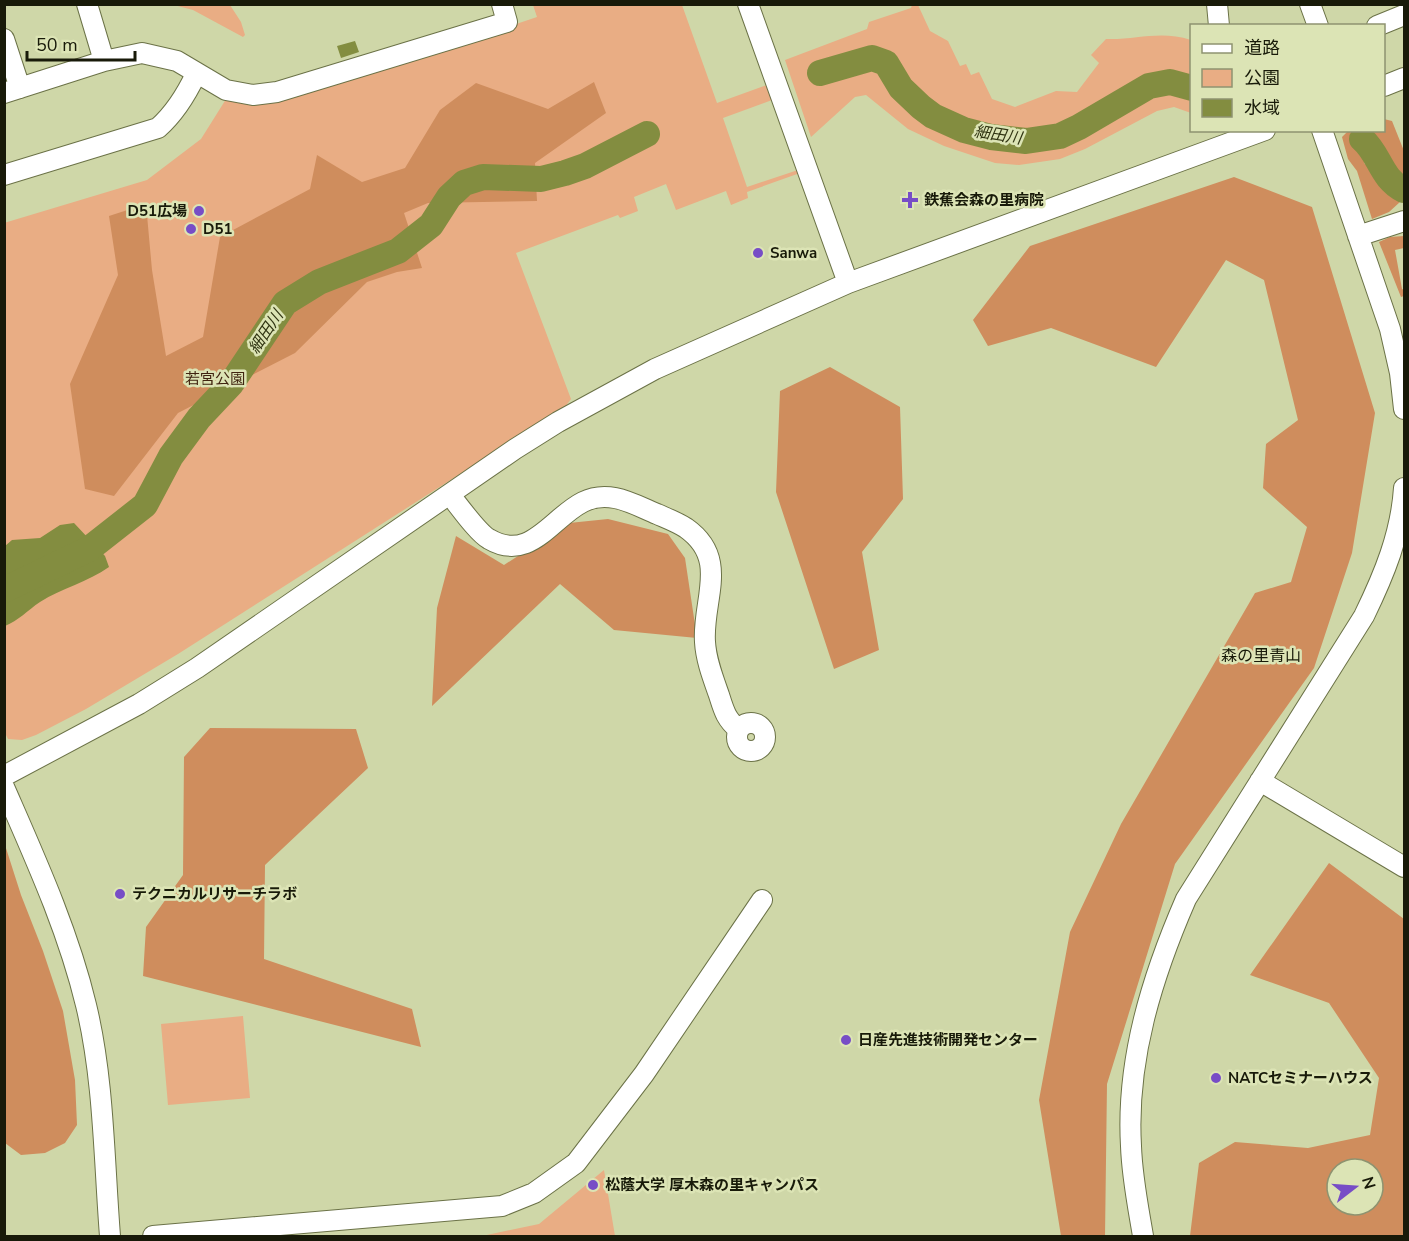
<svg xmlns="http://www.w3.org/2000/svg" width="1409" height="1241" font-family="'Nunito Sans','Noto Sans JP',sans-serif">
<rect width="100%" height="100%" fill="#cfd7a8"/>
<path fill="#e9ad84" d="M 174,5 L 230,5 L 241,22 L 245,35 L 243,37 L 193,10 Z
M 533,5 L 682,5 L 717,103 L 767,85 L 772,100 L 723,118 L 747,187 L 798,170 L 800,173 L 747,192 L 748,198 L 731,205 L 726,191 L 676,210 L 666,184 L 634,197 L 638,211 L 620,218 L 618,215 L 516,253 L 571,399 L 565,407 L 178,654 L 86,709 L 36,735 L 22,740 L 8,739 L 4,731 L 4,223 L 147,180 L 201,139 L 228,96 L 422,56 L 537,17 Z
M 912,5 L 918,5 L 930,31 L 948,41 L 960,66 L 966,64 L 971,75 L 979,72 L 992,99 L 1015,107 L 1056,91 L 1077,92 L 1099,63 L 1091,55 L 1106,39 C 1137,40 1160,30 1191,40 L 1191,113 L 1174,107 L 1157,111 L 1085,149 L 1060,159 L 1019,165 L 995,163 L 944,146 L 908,129 L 866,95 L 855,97 L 811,137 L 785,60 L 867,29 L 869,22 L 911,8 Z
M 243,1016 L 250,1098 L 168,1105 L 161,1024 Z
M 604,1170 L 615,1236 L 482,1236 L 539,1224 Z"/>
<path fill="#cf8d5d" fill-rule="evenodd" d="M 594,82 L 606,113 L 535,163 L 537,201 L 428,203 L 404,213 L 422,268 L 397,272 L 367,282 L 295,353 L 178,413 L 114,496 L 85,489 L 70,384 L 118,275 L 109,216 L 146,204 L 152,270 L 166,356 L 203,337 L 220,237 L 310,189 L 317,155 L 362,182 L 405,168 L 440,110 L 476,83 L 548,109 Z
M 1384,119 L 1392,121 L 1404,151 L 1404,176 L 1396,172 L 1368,148 L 1364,163 C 1377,173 1397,185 1400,202 L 1389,212 L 1372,219 L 1357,171 L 1348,159 L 1342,137 L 1348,131 L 1384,130 Z
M 1234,177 L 1312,207 L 1375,413 L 1352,553 L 1314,668 L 1175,864 L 1107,1084 L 1105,1236 L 1061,1236 L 1039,1100 L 1070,932 L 1121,824 L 1255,593 L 1291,582 L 1307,527 L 1263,488 L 1266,444 L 1298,420 L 1264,280 L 1226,260 L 1156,367 L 1051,328 L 988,346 L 973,320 L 1030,246 Z
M 1404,236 L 1404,248 L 1395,250 L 1402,289 L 1404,290 L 1404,296 L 1401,297 L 1379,242 L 1390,237 Z
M 830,367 L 900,407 L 903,499 L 862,552 L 879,650 L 834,669 L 776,492 L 780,391 Z
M 608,519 L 668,534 L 685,558 L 697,638 L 614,630 L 560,584 L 432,706 L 437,608 L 456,536 L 504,565 L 569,523 Z
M 210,728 L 356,729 L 368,768 L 265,865 L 264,959 L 412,1009 L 421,1047 L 143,976 L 146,927 L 183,875 L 184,757 Z
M 5,845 L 21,895 L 43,951 L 63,1011 L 75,1080 L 77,1125 L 65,1143 L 45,1153 L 21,1155 L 5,1143 Z
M 1329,863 L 1404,919 L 1404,1236 L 1190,1236 L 1199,1163 L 1235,1142 L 1308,1148 L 1370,1135 L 1379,1078 L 1329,1003 L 1250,975 ZM 1337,1169 L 1373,1169 L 1373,1205 L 1337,1205 Z"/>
<path fill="#838d40" d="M 355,41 L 359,52 L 341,58 L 337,46 Z
M 74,523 L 105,556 L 109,567 C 88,582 62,588 40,602 C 28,610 18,621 5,626 L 5,546 L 12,540 L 40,538 L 60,525 Z"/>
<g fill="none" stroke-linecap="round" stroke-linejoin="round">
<path stroke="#838d40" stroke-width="26" d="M 820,73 L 872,58 L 886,63 L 901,88 L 921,107 L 933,116 L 964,130 L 991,137 L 1026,141 L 1060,136 L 1079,127 L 1149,86 L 1170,82 L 1192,88
M 1362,139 C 1380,154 1380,178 1404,190
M 4,590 L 89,549 L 145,505 L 171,456 L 199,418 L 231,384 L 285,303 L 319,282 L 398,251 L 431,225 L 449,197 L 464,183 L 483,177 L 541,179 L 565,173 L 585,166 L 647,134"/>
<g stroke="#6b7247" stroke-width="22">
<path id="minor" d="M 87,4 L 104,61
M 748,4 L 848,283
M 1217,4 L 1219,26
M 1310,4 L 1318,26
M 1377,26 L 1404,15
M 4,39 L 20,88
M 1384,86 L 1404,78
M 4,93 L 104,61 L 142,53 L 177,61 L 226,90 L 253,95 L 277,92 L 507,22 L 502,4
M 1322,130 L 1390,329 L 1400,373 L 1404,409
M 4,175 L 158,128 C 175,113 187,93 196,74
M 1358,236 L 1404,221
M 450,495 C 459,506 478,533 489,539 C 530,563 551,518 583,502 C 609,489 633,504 657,514 C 666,518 677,522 686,528 C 730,559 702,600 705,642 C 706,660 713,678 719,695 C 724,711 726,719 739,730
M737 737a14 14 0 1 1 28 0a14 14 0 1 1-28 0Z
M 4,776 L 139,704 L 197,668 L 515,449 L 558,422 L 655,369 L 848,283 L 1265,130
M 1260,781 L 1404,867
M 4,787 C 35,858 68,930 86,1005 C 104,1079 104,1161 110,1236
M 153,1236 L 502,1206 L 534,1193 L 576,1163 L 644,1074 L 762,900
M 1143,1236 C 1138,1206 1132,1177 1131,1146 C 1126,1060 1152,977 1186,899 L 1364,616 C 1384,575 1401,534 1404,488"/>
</g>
<use href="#minor" stroke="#fff" stroke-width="20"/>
</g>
<g fill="#774dc6" stroke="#dce4b5" stroke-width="2">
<path d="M907 191h6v6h6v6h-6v6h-6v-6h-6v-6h6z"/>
<circle cx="199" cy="211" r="6"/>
<circle cx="191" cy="229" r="6"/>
<circle cx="758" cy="253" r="6"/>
<circle cx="120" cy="894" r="6"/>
<circle cx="846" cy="1040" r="6"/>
<circle cx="1216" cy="1078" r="6"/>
<circle cx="593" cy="1185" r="6"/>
</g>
<g text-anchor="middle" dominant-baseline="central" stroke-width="5" stroke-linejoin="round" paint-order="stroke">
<g font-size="15" font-weight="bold" fill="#181a09" stroke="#dce4b5" text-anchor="start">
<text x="924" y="200">鉄蕉会森の里病院</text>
<text x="187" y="211" text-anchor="end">D51広場</text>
<text x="203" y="229">D51</text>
<text x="770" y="253">Sanwa</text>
<text x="132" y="894">テクニカルリサーチラボ</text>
<text x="858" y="1040">日産先進技術開発センター</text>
<text x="1228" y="1078">NATCセミナーハウス</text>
<text x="605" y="1185">松蔭大学 厚木森の里キャンパス</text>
</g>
<g font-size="15" fill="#402410" stroke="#dce4b5">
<text x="215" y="379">若宮公園</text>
</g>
<g font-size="16" font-style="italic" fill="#313513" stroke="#dce4b5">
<text transform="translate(998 135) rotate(9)">細田川</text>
<text transform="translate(266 332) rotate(-56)">細田川</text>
</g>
<g font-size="16" fill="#181a09" stroke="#dce4b5">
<text x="1261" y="656">森の里青山</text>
</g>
</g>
<rect width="1409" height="1241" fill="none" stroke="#181a09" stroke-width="12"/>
<rect x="1190" y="24" width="195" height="108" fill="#dce4b5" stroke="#8e9370" stroke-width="1.5"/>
<rect x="1202" y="44" width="30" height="9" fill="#ffffff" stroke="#8e9370" stroke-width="1.5"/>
<text x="1244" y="54" font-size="18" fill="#181a09">道路</text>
<rect x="1202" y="69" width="30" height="18" fill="#e9ad84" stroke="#8e9370" stroke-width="1.5"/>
<text x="1244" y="84" font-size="18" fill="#181a09">公園</text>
<rect x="1202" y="99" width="30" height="18" fill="#838d40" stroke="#8e9370" stroke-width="1.5"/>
<text x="1244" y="114" font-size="18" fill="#181a09">水域</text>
<g transform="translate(1355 1187) rotate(73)"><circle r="28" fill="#dce4b5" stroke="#8e9370" stroke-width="1.5"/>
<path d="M0-4.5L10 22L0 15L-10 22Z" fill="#774dc6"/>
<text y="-9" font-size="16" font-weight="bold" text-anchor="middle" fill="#181a09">N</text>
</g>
<path d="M27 51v9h108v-9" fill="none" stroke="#181a09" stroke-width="3"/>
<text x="36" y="51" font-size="18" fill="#181a09" stroke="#dce4b5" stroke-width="4.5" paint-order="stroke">50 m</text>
</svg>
